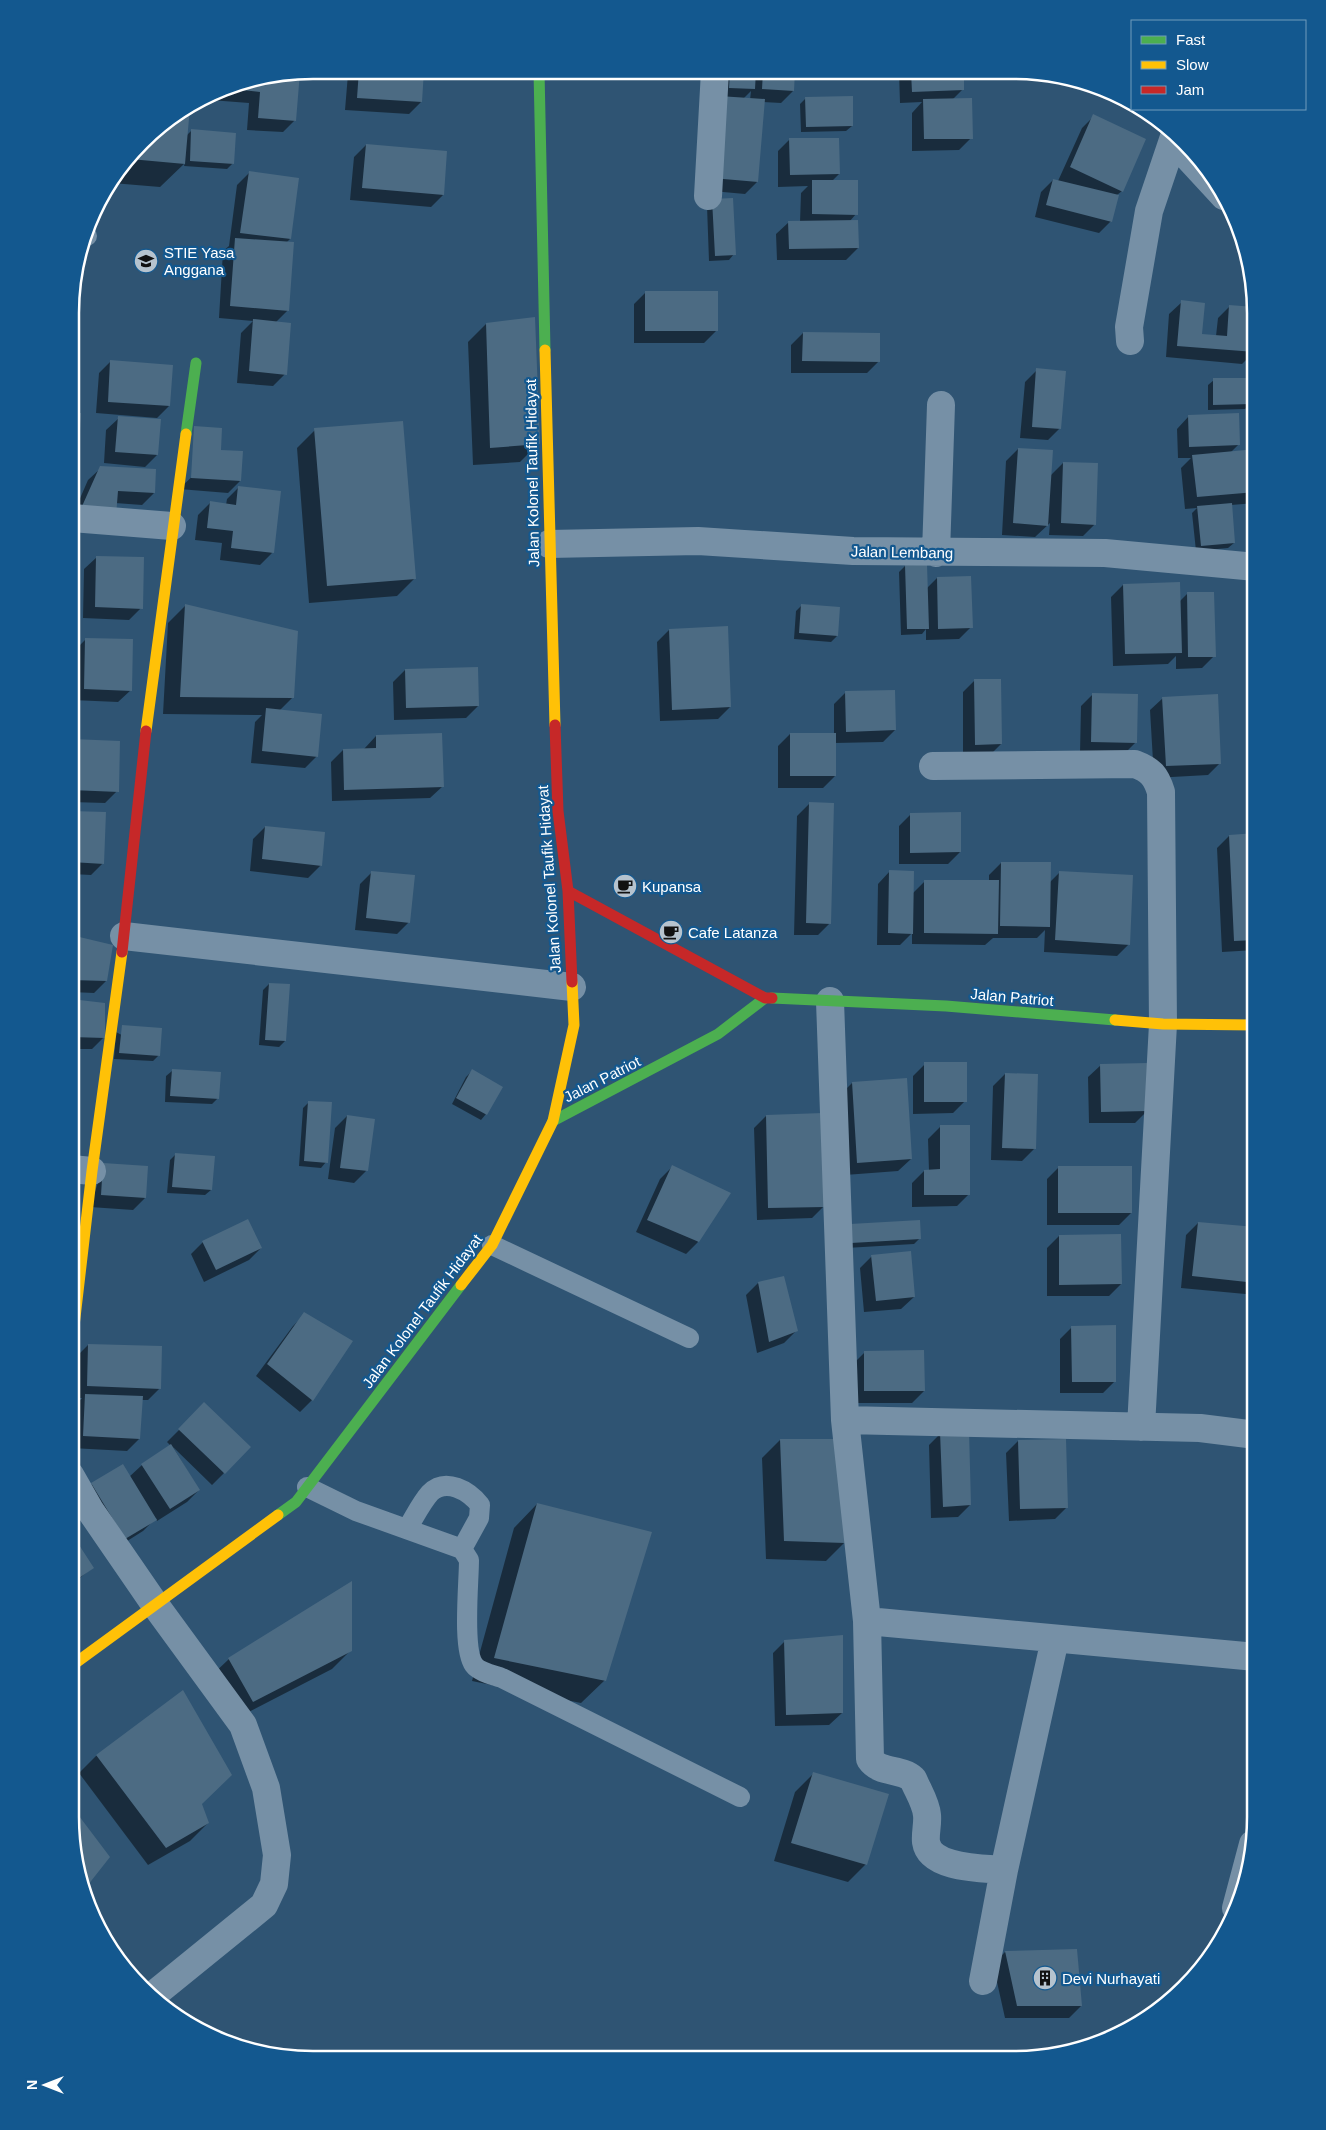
<svg xmlns="http://www.w3.org/2000/svg" width="1326" height="2130" font-family="Arial,sans-serif">
<rect width="100%" height="100%" fill="#2f5473"/>
<path fill="#0007" fill-rule="evenodd" d="M 351,70 L 423,70 L 421,102 L 409,114 L 345,110 L 348,74 Z
M 719,71 L 794,71 L 793,91 L 781,103 L 763,102 L 757,182 L 745,194 L 701,190 ZM 751,91 L 750,100 L 743,99 Z
M 899,72 L 962,72 L 963,89 L 952,100 L 971,138 L 959,150 L 912,151 L 912,113 L 922,102 L 900,103 Z
M 299,73 L 295,120 L 283,132 L 247,130 L 249,103 L 210,100 L 210,94 L 220,88 Z
M 806,98 L 852,126 L 846,131 L 801,132 L 800,104 Z
M 189,108 L 186,136 L 192,130 L 233,163 L 227,169 L 184,166 L 185,163 L 160,187 L 112,183 L 152,130 Z
M 1094,116 L 1122,191 L 1117,195 L 1111,221 L 1099,233 L 1035,217 L 1041,192 L 1053,180 L 1058,181 L 1082,128 Z
M 790,139 L 839,174 L 832,181 L 856,214 L 850,221 L 858,248 L 846,260 L 777,260 L 776,234 L 789,222 L 800,222 L 801,193 L 808,186 L 778,187 L 778,151 Z
M 366,145 L 443,195 L 431,207 L 350,200 L 354,157 Z
M 249,173 L 290,239 L 286,243 L 288,310 L 275,323 L 285,374 L 273,386 L 237,383 L 241,333 L 253,321 L 219,318 L 223,251 L 229,246 L 237,185 Z
M 713,201 L 734,254 L 729,260 L 709,261 L 707,206 Z
M 646,292 L 716,331 L 704,343 L 634,343 L 634,304 Z
M 1182,302 L 1201,335 L 1216,336 L 1218,318 L 1230,306 L 1255,308 L 1254,352 L 1242,364 L 1166,357 L 1169,314 Z
M 486,324 L 538,444 L 520,462 L 473,465 L 468,342 Z
M 803,333 L 879,361 L 867,373 L 791,373 L 791,345 Z
M 111,361 L 169,406 L 157,418 L 96,413 L 99,373 Z
M 1037,370 L 1060,428 L 1048,440 L 1020,438 L 1025,382 Z
M 1214,380 L 1251,403 L 1245,409 L 1208,410 L 1208,385 Z
M 72,413 L 80,414 L 78,448 L 72,454 Z
M 1189,416 L 1239,444 L 1230,453 L 1256,450 L 1256,503 L 1231,505 L 1234,543 L 1228,548 L 1196,551 L 1192,513 L 1197,508 L 1185,509 L 1181,468 L 1191,458 L 1178,458 L 1177,429 Z
M 119,418 L 157,455 L 145,467 L 104,463 L 106,430 Z
M 315,430 L 415,578 L 397,596 L 309,603 L 297,448 Z
M 1018,449 L 1050,476 L 1063,463 L 1095,524 L 1083,536 L 1049,535 L 1050,523 L 1035,537 L 1002,535 L 1006,461 Z
M 219,451 L 240,481 L 228,493 L 179,489 Z
M 101,468 L 154,493 L 142,505 L 115,503 L 72,517 L 88,480 Z
M 239,487 L 272,553 L 260,565 L 220,560 L 222,543 L 195,540 L 198,515 L 210,503 L 226,505 L 227,499 Z
M 97,557 L 141,608 L 129,620 L 83,618 L 84,569 Z
M 905,566 L 926,589 L 937,578 L 971,627 L 959,639 L 926,640 L 926,629 L 922,634 L 901,635 L 899,572 Z
M 1123,585 L 1179,602 L 1187,594 L 1214,656 L 1202,668 L 1176,669 L 1176,656 L 1168,664 L 1113,666 L 1111,597 Z
M 186,605 L 293,697 L 279,711 L 317,756 L 305,768 L 251,763 L 255,722 L 262,715 L 163,714 L 168,623 Z
M 802,605 L 837,636 L 831,642 L 794,639 L 796,611 Z
M 669,630 L 730,707 L 718,719 L 660,721 L 657,642 Z
M 86,639 L 131,690 L 118,702 L 72,700 L 74,651 Z
M 405,670 L 478,706 L 466,718 L 394,720 L 393,682 Z
M 975,680 L 1001,744 L 989,756 L 963,756 L 963,692 Z
M 846,692 L 895,730 L 883,742 L 835,743 L 835,776 L 823,788 L 778,788 L 778,746 L 790,734 L 834,734 L 834,704 Z
M 1093,694 L 1136,742 L 1124,754 L 1080,753 L 1081,706 Z
M 1163,698 L 1220,763 L 1208,775 L 1154,778 L 1150,710 Z
M 376,736 L 443,786 L 430,798 L 332,801 L 331,762 L 343,750 L 364,749 Z
M 73,740 L 117,791 L 105,803 L 71,802 Z
M 809,804 L 830,923 L 818,935 L 794,935 L 797,816 Z
M 71,812 L 103,863 L 91,875 L 71,874 Z
M 911,814 L 960,852 L 948,864 L 899,864 L 899,826 Z
M 265,827 L 321,865 L 308,878 L 250,871 L 253,839 Z
M 1256,834 L 1256,950 L 1222,952 L 1217,848 L 1229,836 Z
M 1001,863 L 1049,883 L 1059,873 L 1129,944 L 1117,956 L 1044,952 L 1045,930 L 1037,938 L 993,938 L 985,945 L 912,944 L 912,933 L 900,945 L 877,945 L 878,884 L 890,871 L 913,893 L 925,881 L 989,881 L 989,875 Z
M 372,872 L 409,922 L 397,934 L 355,930 L 360,884 Z
M 71,937 L 106,981 L 94,993 L 71,992 Z
M 269,984 L 285,1041 L 279,1047 L 259,1045 L 263,990 Z
M 71,1000 L 104,1037 L 92,1049 L 71,1049 Z
M 116,1032 L 159,1055 L 153,1061 L 114,1059 Z
M 925,1064 L 965,1101 L 953,1113 L 913,1114 L 913,1076 Z
M 1101,1065 L 1147,1111 L 1135,1123 L 1089,1123 L 1088,1077 Z
M 172,1071 L 218,1098 L 212,1104 L 165,1102 L 166,1076 Z
M 472,1071 L 486,1114 L 481,1120 L 452,1104 L 466,1077 Z
M 1005,1074 L 1034,1149 L 1022,1161 L 991,1160 L 993,1086 Z
M 852,1083 L 911,1159 L 898,1171 L 845,1175 L 840,1095 Z
M 309,1102 L 326,1162 L 321,1168 L 299,1166 L 303,1108 Z
M 347,1116 L 366,1171 L 354,1183 L 328,1179 L 335,1128 Z
M 766,1116 L 824,1206 L 812,1218 L 757,1220 L 754,1128 Z
M 940,1127 L 969,1194 L 957,1206 L 912,1207 L 912,1183 L 924,1171 L 929,1171 L 928,1139 Z
M 176,1154 L 211,1190 L 205,1195 L 167,1193 L 170,1160 Z
M 104,1164 L 145,1198 L 133,1210 L 90,1207 Z
M 672,1167 L 698,1242 L 686,1254 L 636,1232 L 660,1179 Z
M 1059,1167 L 1131,1213 L 1119,1225 L 1047,1225 L 1047,1179 Z
M 1198,1223 L 1256,1229 L 1256,1295 L 1181,1288 L 1186,1235 Z
M 845,1231 L 920,1238 L 914,1244 L 846,1248 Z
M 1059,1236 L 1121,1284 L 1109,1296 L 1047,1296 L 1047,1248 Z
M 203,1242 L 261,1248 L 249,1260 L 204,1282 L 191,1254 Z
M 872,1256 L 914,1297 L 901,1309 L 864,1312 L 860,1268 Z
M 758,1283 L 796,1331 L 784,1343 L 757,1353 L 746,1295 Z
M 305,1314 L 312,1400 L 300,1412 L 256,1376 L 293,1326 Z
M 1072,1327 L 1115,1381 L 1103,1393 L 1060,1393 L 1060,1339 Z
M 88,1345 L 160,1388 L 148,1400 L 141,1400 L 139,1439 L 127,1451 L 71,1448 L 74,1407 L 82,1398 L 75,1398 L 76,1357 Z
M 865,1352 L 924,1391 L 912,1403 L 853,1403 L 853,1364 Z
M 193,1416 L 224,1473 L 212,1485 L 173,1447 L 199,1490 L 187,1502 L 157,1521 L 156,1518 L 143,1531 L 113,1550 L 80,1496 L 92,1484 L 129,1477 L 142,1465 L 171,1446 L 167,1442 Z
M 941,1433 L 970,1505 L 958,1517 L 931,1518 L 929,1445 Z
M 780,1440 L 844,1543 L 826,1561 L 766,1559 L 762,1458 Z
M 1018,1441 L 1067,1507 L 1055,1519 L 1009,1521 L 1006,1453 Z
M 537,1504 L 605,1680 L 581,1703 L 472,1681 L 514,1528 Z
M 70,1534 L 92,1568 L 70,1586 Z
M 785,1641 L 842,1713 L 829,1725 L 775,1726 L 773,1653 Z
M 350,1651 L 332,1669 L 235,1719 L 211,1676 L 229,1659 Z
M 97,1755 L 201,1804 L 208,1823 L 190,1841 L 148,1865 L 79,1773 Z
M 813,1774 L 866,1864 L 848,1882 L 774,1861 L 795,1792 Z
M 1005,1952 L 1081,2006 L 1069,2018 L 1005,2018 L 993,1964 Z"/>
<path fill="#4c6b83" d="M 359,70 L 424,70 L 422,102 L 357,98 Z
M 730,71 L 756,71 L 755,89 L 729,88 Z
M 763,71 L 795,71 L 794,91 L 762,89 Z
M 300,72 L 296,121 L 258,118 L 260,92 L 223,88 Z
M 911,72 L 964,72 L 964,90 L 912,92 Z
M 719,96 L 765,99 L 758,182 L 712,178 Z
M 853,96 L 853,126 L 806,127 L 805,97 Z
M 972,98 L 973,139 L 924,139 L 923,99 Z
M 190,107 L 185,164 L 130,159 L 152,130 Z
M 1093,114 L 1146,139 L 1123,192 L 1070,167 Z
M 191,129 L 236,133 L 234,164 L 190,161 Z
M 789,138 L 839,138 L 840,174 L 790,175 Z
M 366,144 L 447,151 L 444,195 L 362,188 Z
M 249,171 L 299,178 L 291,239 L 240,233 Z
M 1053,179 L 1119,195 L 1112,222 L 1046,205 Z
M 812,180 L 858,180 L 858,215 L 812,214 Z
M 733,198 L 736,255 L 715,256 L 712,199 Z
M 858,220 L 859,248 L 789,249 L 788,221 Z
M 235,238 L 294,242 L 289,311 L 230,306 Z
M 645,291 L 718,291 L 718,331 L 645,331 Z
M 1181,300 L 1205,303 L 1202,334 L 1227,336 L 1229,305 L 1255,307 L 1255,352 L 1177,346 Z
M 535,317 L 540,444 L 490,448 L 486,323 Z
M 253,319 L 291,323 L 287,375 L 249,371 Z
M 803,332 L 880,333 L 880,362 L 802,361 Z
M 110,360 L 173,365 L 170,406 L 108,402 Z
M 1036,368 L 1066,371 L 1061,429 L 1032,427 Z
M 1213,378 L 1252,378 L 1252,404 L 1213,405 Z
M 72,412 L 81,413 L 79,449 L 72,448 Z
M 1239,413 L 1240,445 L 1189,447 L 1188,415 Z
M 118,416 L 161,419 L 158,455 L 115,452 Z
M 403,421 L 416,579 L 327,586 L 314,428 Z
M 194,426 L 222,428 L 221,450 L 243,451 L 241,481 L 191,478 Z
M 1018,448 L 1053,450 L 1048,526 L 1013,523 Z
M 1256,449 L 1256,492 L 1197,497 L 1192,455 Z
M 1063,462 L 1098,463 L 1096,525 L 1061,523 Z
M 100,466 L 156,469 L 155,493 L 118,491 L 116,516 L 79,513 Z
M 238,486 L 281,491 L 274,553 L 231,548 L 233,531 L 207,528 L 210,501 L 236,505 Z
M 1232,503 L 1235,543 L 1201,546 L 1197,506 Z
M 96,556 L 144,557 L 143,609 L 95,607 Z
M 927,564 L 929,629 L 907,629 L 905,565 Z
M 971,576 L 973,628 L 938,629 L 937,577 Z
M 1180,582 L 1182,653 L 1125,654 L 1123,584 Z
M 1187,592 L 1214,592 L 1216,657 L 1188,657 Z
M 185,604 L 298,631 L 294,698 L 180,697 Z
M 801,604 L 840,607 L 838,636 L 799,633 Z
M 728,626 L 731,707 L 672,710 L 669,629 Z
M 85,638 L 133,639 L 132,691 L 84,689 Z
M 478,667 L 479,706 L 406,708 L 405,669 Z
M 974,679 L 1001,679 L 1002,744 L 975,745 Z
M 895,690 L 896,730 L 846,732 L 845,691 Z
M 1092,693 L 1138,694 L 1137,743 L 1091,742 Z
M 1218,694 L 1221,764 L 1166,766 L 1162,697 Z
M 266,708 L 322,714 L 318,757 L 262,751 Z
M 442,733 L 444,787 L 344,790 L 343,749 L 376,748 L 376,735 Z
M 790,733 L 836,733 L 836,776 L 790,776 Z
M 72,739 L 120,741 L 119,792 L 71,790 Z
M 809,802 L 834,803 L 831,924 L 806,923 Z
M 71,811 L 106,812 L 104,864 L 71,862 Z
M 961,812 L 961,852 L 910,853 L 910,813 Z
M 265,826 L 325,832 L 322,866 L 262,859 Z
M 1256,833 L 1256,940 L 1234,941 L 1229,835 Z
M 1001,862 L 1051,862 L 1050,927 L 1000,926 Z
M 889,870 L 914,871 L 913,934 L 888,933 Z
M 371,871 L 415,875 L 410,923 L 366,918 Z
M 1059,871 L 1133,875 L 1130,945 L 1055,940 Z
M 924,880 L 999,880 L 998,934 L 924,933 Z
M 71,935 L 113,945 L 107,981 L 71,980 Z
M 269,983 L 290,984 L 286,1041 L 265,1040 Z
M 71,999 L 105,1003 L 105,1038 L 71,1037 Z
M 122,1025 L 162,1028 L 160,1056 L 119,1053 Z
M 924,1062 L 967,1062 L 967,1102 L 924,1102 Z
M 1148,1063 L 1148,1111 L 1101,1112 L 1100,1064 Z
M 71,1065 L 76,1065 L 76,1124 L 71,1124 Z
M 172,1069 L 221,1072 L 219,1099 L 170,1096 Z
M 472,1069 L 503,1087 L 487,1115 L 456,1098 Z
M 1005,1073 L 1038,1074 L 1036,1149 L 1002,1148 Z
M 907,1078 L 912,1159 L 857,1163 L 852,1082 Z
M 308,1101 L 332,1102 L 328,1163 L 304,1161 Z
M 823,1113 L 825,1207 L 768,1208 L 766,1115 Z
M 347,1115 L 375,1119 L 368,1171 L 340,1168 Z
M 940,1125 L 970,1125 L 970,1195 L 924,1195 L 924,1170 L 940,1169 Z
M 175,1153 L 215,1156 L 212,1190 L 172,1187 Z
M 103,1163 L 148,1166 L 146,1198 L 101,1195 Z
M 672,1165 L 731,1193 L 699,1242 L 647,1220 Z
M 1058,1166 L 1132,1166 L 1132,1213 L 1058,1213 Z
M 248,1219 L 262,1248 L 216,1270 L 202,1241 Z
M 920,1220 L 921,1239 L 851,1243 L 850,1224 Z
M 1198,1222 L 1256,1227 L 1256,1283 L 1192,1276 Z
M 1121,1234 L 1122,1284 L 1059,1285 L 1059,1235 Z
M 911,1251 L 915,1297 L 876,1301 L 871,1255 Z
M 784,1276 L 798,1331 L 769,1342 L 758,1282 Z
M 304,1312 L 353,1341 L 313,1401 L 267,1364 Z
M 1116,1325 L 1116,1382 L 1072,1382 L 1071,1326 Z
M 88,1344 L 162,1346 L 161,1389 L 87,1386 Z
M 924,1350 L 925,1391 L 864,1391 L 864,1351 Z
M 85,1394 L 143,1396 L 140,1439 L 83,1436 Z
M 204,1402 L 251,1447 L 225,1474 L 178,1429 Z
M 969,1430 L 971,1505 L 943,1507 L 940,1432 Z
M 780,1439 L 838,1439 L 845,1543 L 784,1541 Z
M 1066,1439 L 1068,1508 L 1020,1509 L 1018,1440 Z
M 171,1444 L 200,1490 L 170,1509 L 141,1464 Z
M 123,1464 L 157,1520 L 125,1539 L 91,1483 Z
M 537,1503 L 652,1532 L 606,1681 L 494,1658 Z
M 70,1531 L 94,1568 L 70,1584 Z
M 352,1581 L 352,1651 L 253,1702 L 228,1658 Z
M 843,1635 L 843,1713 L 786,1715 L 784,1640 Z
M 183,1690 L 232,1775 L 202,1804 L 209,1823 L 166,1848 L 96,1755 Z
M 813,1772 L 889,1794 L 867,1865 L 791,1843 Z
M 70,1804 L 110,1857 L 84,1890 L 70,1818 Z
M 1077,1949 L 1082,2006 L 1017,2006 L 1005,1951 Z"/>
<g fill="none" stroke-linecap="round" stroke-linejoin="round">
<path stroke="#7690a6" stroke-width="20" d="M 86,235 L 87,236
M 492,1245 L 689,1338
M 307,1487 L 356,1511 L 462,1549 L 469,1560 C 469,1583 462,1649 474,1665 C 479,1672 494,1675 502,1678 L 740,1797
M 407,1529 C 414,1518 421,1503 430,1493 C 446,1477 469,1491 480,1505 L 479,1518 L 462,1549"/>
<path stroke="#7690a6" stroke-width="28" d="M 1178,136 L 1188,157 L 1224,196
M 708,196 L 715,71
M 1130,341 L 1129,327 L 1149,211 L 1175,134
M 72,518 L 172,526
M 549,544 L 698,541 L 853,551 L 1105,553 L 1256,567
M 936,553 L 941,405
M 933,766 L 1135,764 C 1151,770 1156,776 1161,792 L 1163,1024 L 1141,1427
M 124,936 L 572,987
M 830,1001 L 845,1420 L 867,1621 L 870,1759 C 880,1774 901,1768 913,1779 C 918,1791 926,1803 927,1815 C 928,1824 925,1833 926,1842 C 930,1869 983,1868 1004,1870
M 71,1169 L 92,1171
M 845,1420 L 1200,1428 L 1256,1435
M 70,1475 L 90,1510 L 156,1606 L 243,1725 L 266,1788 L 277,1855 L 274,1884 L 264,1905 L 152,1996
M 867,1621 L 1256,1657
M 1236,1908 L 1253,1844
M 983,1981 L 1004,1870 L 1055,1639"/>
<path stroke="#4caf50" stroke-width="11" d="M 539,71 L 545,350
M 186,434 L 196,363
M 772,998 L 946,1006 L 1115,1020
M 553,1121 L 718,1034 L 765,998
M 278,1515 L 296,1502 L 461,1285"/>
<path stroke="#ffc107" stroke-width="11" d="M 545,350 L 555,725
M 146,731 L 186,434
M 1115,1020 L 1163,1024 L 1256,1025
M 461,1285 L 492,1245 L 553,1121 L 574,1025 L 572,982
M 71,1352 L 92,1171 L 122,952
M 70,1667 L 278,1515"/>
<path stroke="#c62828" stroke-width="11" d="M 555,725 L 558,811 L 568,891 L 572,982
M 568,891 L 765,998 L 772,998
M 122,952 L 146,731"/>
</g>
<defs>
<g id="university-disc" transform="scale(1.25)"><circle r="9.5" fill="#b6c3ce" stroke="#13588f"/><path d="M0-5L7-2L0 1L-7-2ZM-4 1L0 2.5L4 1V4Q0 6-4 4Z" fill="#111"/></g>
<g id="cafe-disc" transform="scale(1.25)"><circle r="9.5" fill="#b6c3ce" stroke="#13588f"/><path d="M-5.5-4.5H6V0H3Q3 3.5 0 3.5H-2.5Q-5.5 3.5-5.5 0ZM3-3.2v2h1.7v-2ZM-6 4.5H4V6H-6Z" fill="#111"/></g>
<g id="building-disc" transform="scale(1.25)"><circle r="9.5" fill="#b6c3ce" stroke="#13588f"/><path d="M-4-6H4V6H1V3H-1V6H-4ZM-2.5-4.3h1.7v1.8h-1.7ZM.8-4.3h1.7v1.8H.8ZM-2.5-1h1.7V.8h-1.7ZM.8-1h1.7V.8H.8Z" fill="#111"/></g>
</defs>
<g fill-rule="evenodd">
<use href="#university-disc" x="146" y="261"/>
<use href="#cafe-disc" x="625" y="886"/>
<use href="#cafe-disc" x="671" y="932"/>
<use href="#building-disc" x="1045" y="1978"/>
</g>
<g text-anchor="middle" dominant-baseline="central" stroke-width="4.5" stroke-linejoin="round" paint-order="stroke">
<g font-size="15" fill="#fff" stroke="#13588f" text-anchor="start">
<text x="164" y="252">STIE Yasa<tspan x="164" dy="17">Anggana</tspan></text>
<text x="642" y="886">Kupansa</text>
<text x="688" y="932">Cafe Latanza</text>
<text x="1062" y="1978">Devi Nurhayati</text>
</g>
<g font-size="15" fill="#fff" stroke="#13588f">
<text transform="translate(532 473) rotate(-91)">Jalan Kolonel Taufik Hidayat</text>
<text transform="translate(902 552) rotate(1)">Jalan Lembang</text>
<text transform="translate(549 879) rotate(-94)">Jalan Kolonel Taufik Hidayat</text>
<text transform="translate(1012 997) rotate(5)">Jalan Patriot</text>
<text transform="translate(602 1079) rotate(-27)">Jalan Patriot</text>
<text transform="translate(422 1311) rotate(-53)">Jalan Kolonel Taufik Hidayat</text>
</g>
</g>
<path d="M0 0H1326V2130H0ZM313 79H1013A234 234 0 0 1 1247 313V1817A234 234 0 0 1 1013 2051H313A234 234 0 0 1 79 1817V313A234 234 0 0 1 313 79Z" fill="#13588f" fill-rule="evenodd"/>
<path fill="none" stroke="#fff" stroke-width="2.5" d="M313 79H1013A234 234 0 0 1 1247 313V1817A234 234 0 0 1 1013 2051H313A234 234 0 0 1 79 1817V313A234 234 0 0 1 313 79Z"/>
<rect x="1131" y="20" width="175" height="90" fill="#13588f" stroke="#719bbc"/>
<rect x="1141" y="36" width="25" height="8" fill="#4caf50" stroke="#719bbc"/>
<text x="1176" y="45" font-size="15" fill="#ffffff">Fast</text>
<rect x="1141" y="61" width="25" height="8" fill="#ffc107" stroke="#719bbc"/>
<text x="1176" y="70" font-size="15" fill="#ffffff">Slow</text>
<rect x="1141" y="86" width="25" height="8" fill="#c62828" stroke="#719bbc"/>
<text x="1176" y="95" font-size="15" fill="#ffffff">Jam</text>
<g transform="translate(45 2085) rotate(270)" stroke="#13588f" stroke-width="4" paint-order="stroke">
<path d="M0-4L9 19L0 12L-9 19Z" fill="#ffffff"/>
<text y="-8" font-size="14" font-weight="bold" text-anchor="middle" fill="#ffffff">N</text>
</g>
</svg>
